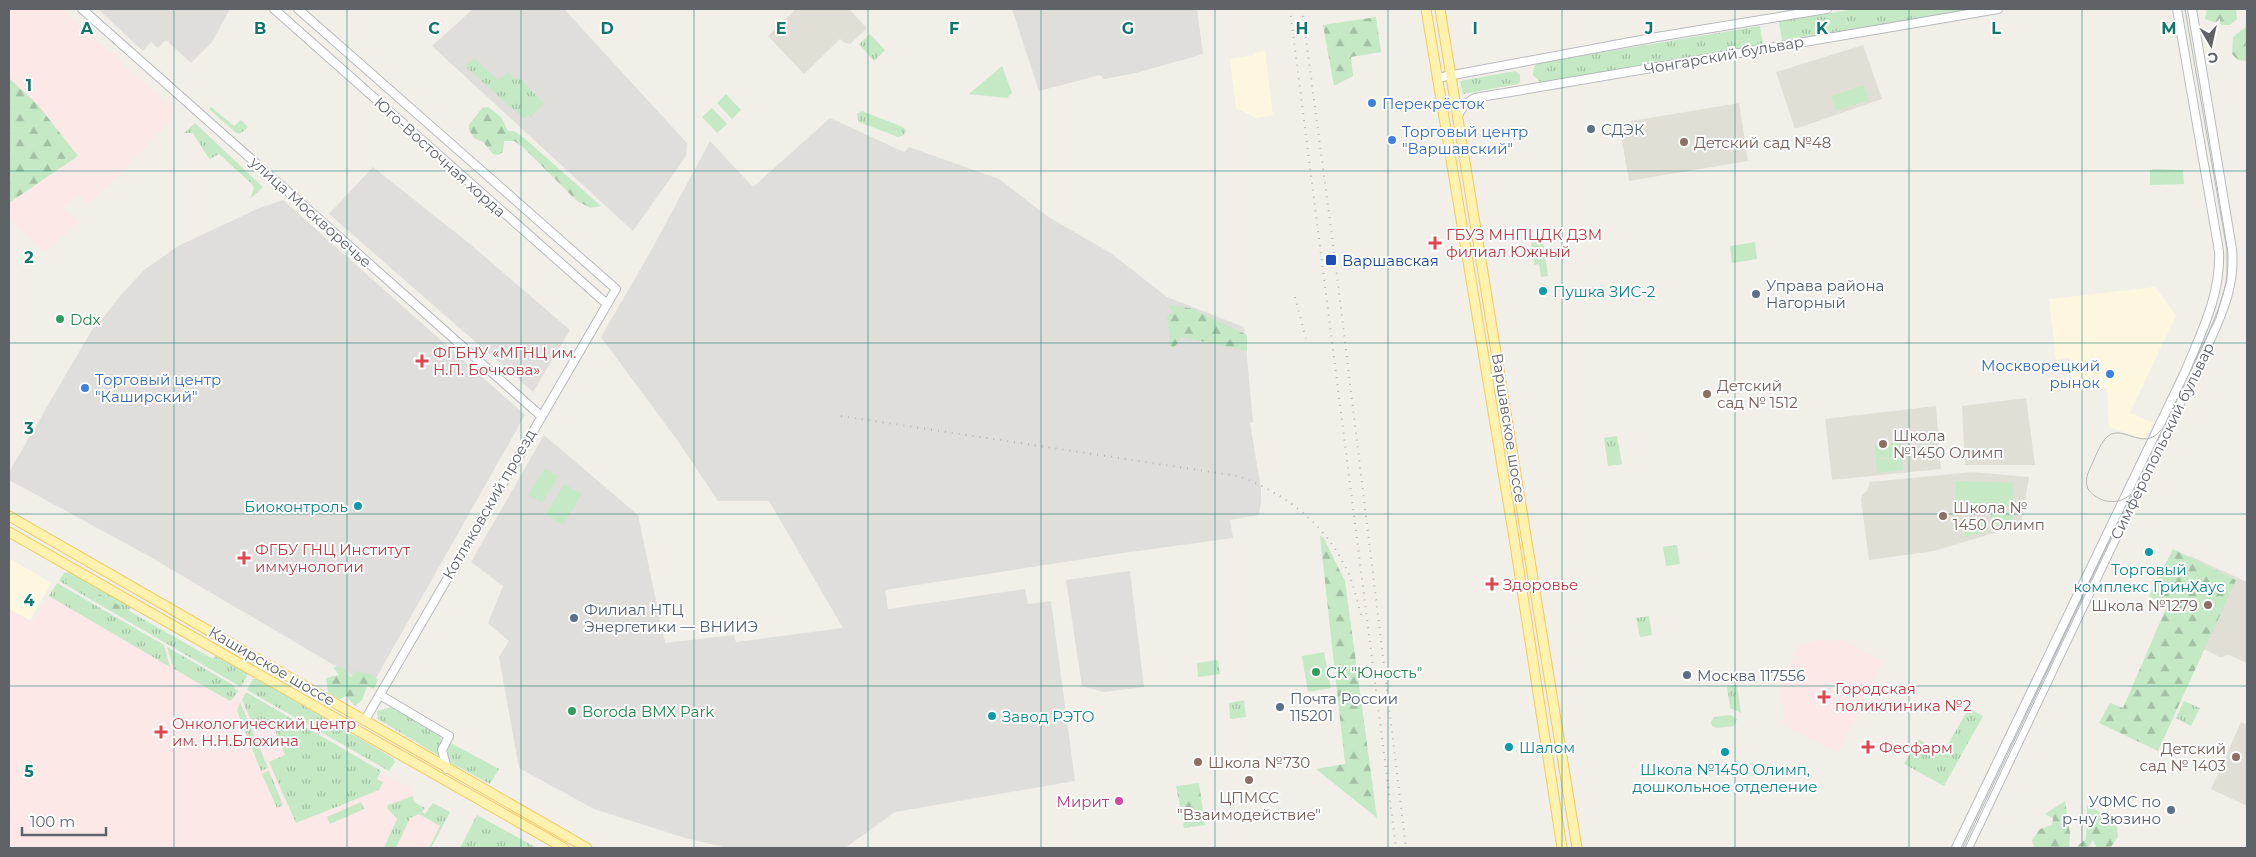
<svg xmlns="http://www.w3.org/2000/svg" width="2256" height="857" font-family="Montserrat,sans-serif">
<defs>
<pattern id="grass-tufts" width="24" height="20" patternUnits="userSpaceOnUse" patternTransform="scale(1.25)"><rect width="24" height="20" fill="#c5e8c5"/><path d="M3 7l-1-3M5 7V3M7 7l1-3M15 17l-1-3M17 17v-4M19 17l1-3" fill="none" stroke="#a3c0a4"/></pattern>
<pattern id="forest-firs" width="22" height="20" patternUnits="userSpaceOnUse" patternTransform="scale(1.25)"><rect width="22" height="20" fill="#c5e8c5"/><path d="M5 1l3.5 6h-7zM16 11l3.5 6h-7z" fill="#a3c0a4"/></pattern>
</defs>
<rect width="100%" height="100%" fill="#f1efe8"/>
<path fill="#fef7e0" d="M 1265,51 L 1273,115 L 1256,118 L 1236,108 L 1230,59 L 1254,55 L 1254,53 Z
M 2155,287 L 2176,315 L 2130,413 L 2154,423 L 2144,439 L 2109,427 L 2107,388 L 2074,392 L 2070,358 L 2056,360 L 2049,299 Z
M 9,558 L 51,583 L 30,620 L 9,609 Z"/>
<path fill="#e0deda" d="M 98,9 L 230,9 L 212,42 L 191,63 L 166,40 L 158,48 L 151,42 L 143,51 Z
M 473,9 L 564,9 L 687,143 L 686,156 L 633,231 L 432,46 Z
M 1012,9 L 1197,9 L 1203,54 L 1136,73 L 1104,79 L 1100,75 L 1039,91 Z
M 830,118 L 904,152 L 909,147 L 999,179 L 1047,216 L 1112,254 L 1167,297 L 1244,327 L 1253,422 L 1250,423 L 1261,489 L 1261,502 L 1259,515 L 1230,520 L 1233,538 L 1116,554 L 885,590 L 888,609 L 1025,589 L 1028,604 L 1051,601 L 1075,781 L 895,812 L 845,848 L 728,848 L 685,838 L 594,809 L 519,768 L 499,657 L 509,641 L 488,623 L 503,586 L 471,562 L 544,435 L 638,515 L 665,643 L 734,635 L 736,642 L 843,628 L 769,501 L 718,501 L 680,444 L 601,337 L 652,249 L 710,141 L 753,187 Z
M 373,167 L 470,244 L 570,330 L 533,392 L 329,214 Z
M 283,200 L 525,415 L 371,687 L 147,555 L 9,480 L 9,472 L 93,328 L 98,324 L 121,295 L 143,271 L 178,246 L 257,209 Z
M 1130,571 L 1144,687 L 1104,692 L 1082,686 L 1066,580 Z"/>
<path fill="#e1ded6" d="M 796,9 L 849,9 L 867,28 L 850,44 L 845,43 L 840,39 L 804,74 L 768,36 Z
M 1863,45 L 1882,99 L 1795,129 L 1776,72 Z
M 1739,103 L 1748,161 L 1629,181 L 1619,123 Z
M 2026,398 L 2035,465 L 1965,465 L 1962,406 Z
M 1936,406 L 1941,469 L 1832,480 L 1825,419 Z
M 1972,472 L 2029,477 L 2021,525 L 1934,551 L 1869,560 L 1861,500 L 1862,495 L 1867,491 L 1870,482 Z
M 2190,556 L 2247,582 L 2247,663 L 2229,655 L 2220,657 L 2159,628 Z
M 2241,722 L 2247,725 L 2247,806 L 2211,789 Z"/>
<path fill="#fce8e6" d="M 9,9 L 61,9 L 109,52 L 116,53 L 118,56 L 118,60 L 170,106 L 172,112 L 172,119 L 112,182 L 92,201 L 88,204 L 79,195 L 62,207 L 78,222 L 46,252 L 9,219 Z
M 57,583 L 381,771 L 380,773 L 412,788 L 413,796 L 401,801 L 410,818 L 419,814 L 440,826 L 429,848 L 9,848 L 9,609 L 33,623 Z
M 1841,639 L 1883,661 L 1838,753 L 1784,725 L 1781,686 L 1799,644 Z"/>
<path fill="url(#grass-tufts)" d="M 1854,9 L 1977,9 L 1782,40 L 1779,22 Z
M 1760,26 L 1763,45 L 1542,84 L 1533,75 L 1534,67 L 1538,63 Z
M 870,34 L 885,50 L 874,61 L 859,44 Z
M 474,58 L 498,80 L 508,72 L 516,80 L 519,78 L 544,103 L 531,117 L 528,115 L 524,119 L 465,66 Z
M 1515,71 L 1520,75 L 1520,82 L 1518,84 L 1463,94 L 1460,81 Z
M 211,107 L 234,126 L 241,120 L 248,127 L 240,134 L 235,132 L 209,109 Z
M 862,111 L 903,127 L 906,131 L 904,135 L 898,137 L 859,122 L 857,114 Z
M 195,123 L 263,187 L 250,199 L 254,188 L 252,184 L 219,154 L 210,159 L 208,157 L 193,133 L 184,133 Z
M 1543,241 L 1548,276 L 1541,277 L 1539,264 L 1534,265 L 1531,243 Z
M 1617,436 L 1622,464 L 1608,466 L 1604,438 Z
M 1677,545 L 1680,564 L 1666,566 L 1663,547 Z
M 69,572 L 131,606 L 129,611 L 213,659 L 215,656 L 246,672 L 247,676 L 241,687 L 59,581 L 64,573 Z
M 57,583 L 164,645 L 170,667 L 49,596 Z
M 1649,616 L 1652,635 L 1640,637 L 1636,618 Z
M 167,647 L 235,686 L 234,688 L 238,691 L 232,700 L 230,701 L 174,669 Z
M 1218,660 L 1220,674 L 1198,677 L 1197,663 Z
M 253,679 L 257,679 L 393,758 L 395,762 L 389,771 L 247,690 Z
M 1737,685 L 1741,713 L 1730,708 L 1727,686 Z
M 246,692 L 381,771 L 377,779 L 383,782 L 379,790 L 296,823 L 269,762 L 285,755 L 273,725 L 256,732 L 242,700 Z
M 1244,700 L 1246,717 L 1230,719 L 1229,703 Z
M 2184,701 L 2200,708 L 2191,726 L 2176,718 Z
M 240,702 L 268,768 L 261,771 L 237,711 Z
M 392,707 L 440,736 L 442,743 L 439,756 L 378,719 L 377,711 Z
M 1969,708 L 1983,716 L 1944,786 L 1904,764 L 1918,739 L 1943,753 Z
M 449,742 L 499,769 L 490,784 L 449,762 L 445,756 Z
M 269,771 L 283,805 L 277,808 L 262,774 Z
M 413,796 L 414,802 L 425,808 L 422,812 L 425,814 L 433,803 L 450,812 L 431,848 L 429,848 L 440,826 L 419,814 L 410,818 L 396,848 L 384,848 L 397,819 L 387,808 L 388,805 Z
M 361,802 L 364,809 L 330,824 L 327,817 Z
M 477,815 L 537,848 L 460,848 Z"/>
<path fill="url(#forest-firs)" d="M 2207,9 L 2233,9 L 2236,10 L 2237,19 L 2230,25 L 2222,25 L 2205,19 Z
M 1376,17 L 1381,52 L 1351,57 L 1353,76 L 1334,86 L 1323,25 Z
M 2247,26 L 2247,61 L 2238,60 L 2232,54 L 2233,37 Z
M 9,78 L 38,105 L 78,156 L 9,203 Z
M 488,107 L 501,117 L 508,131 L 514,131 L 523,137 L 601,206 L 590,208 L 576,200 L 523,147 L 514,141 L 504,141 L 503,152 L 498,155 L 493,154 L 483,142 L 474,138 L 469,130 L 469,125 L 482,108 Z
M 1168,305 L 1190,308 L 1247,335 L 1247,351 L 1182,337 L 1173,349 L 1170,345 L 1167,316 L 1173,311 Z
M 1320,536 L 1323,537 L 1345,581 L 1377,818 L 1316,769 L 1345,764 Z
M 2173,549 L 2236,580 L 2158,751 L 2099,723 L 2110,703 L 2123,708 L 2167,606 L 2149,596 Z
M 68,577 L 120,606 L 126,617 L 65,582 Z
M 333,667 L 342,667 L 351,677 L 355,671 L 373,675 L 378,680 L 374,689 L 367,686 L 362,700 L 355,706 L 346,696 L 338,700 L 328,692 L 326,678 L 339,675 Z
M 1199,783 L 1205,825 L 1184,828 L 1176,786 Z
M 2065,801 L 2070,833 L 2069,848 L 2034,848 L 2032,840 L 2040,829 L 2052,825 L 2053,818 L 2045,814 Z
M 2087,805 L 2116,821 L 2118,837 L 2110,848 L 2097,848 L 2093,840 L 2088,848 L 2075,848 L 2086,839 Z"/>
<path fill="#c5e8c5" d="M 1002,66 L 1012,93 L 1007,98 L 969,94 Z
M 1864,85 L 1869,100 L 1836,111 L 1831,96 Z
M 726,94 L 741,110 L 732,119 L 717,103 Z
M 712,108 L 727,124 L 717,133 L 702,117 Z
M 2154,169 L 2183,170 L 2184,184 L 2150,185 L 2150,170 Z
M 1755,242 L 1757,259 L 1732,263 L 1730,246 Z
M 1900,442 L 1902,456 L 1876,459 L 1875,445 Z
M 1902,457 L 1903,470 L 1877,473 L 1876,460 Z
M 545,468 L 558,476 L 542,503 L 528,495 Z
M 1956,481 L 2013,483 L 2013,506 L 1955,505 Z
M 564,484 L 582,494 L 563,525 L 546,514 Z
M 1991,511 L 2013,512 L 2012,526 L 1991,525 Z
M 1984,517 L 1988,531 L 1965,537 L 1961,523 Z
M 1324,652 L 1331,688 L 1308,692 L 1302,656 Z
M 1730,715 L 1737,719 L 1734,726 L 1717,728 L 1712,726 L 1711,722 L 1714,717 Z"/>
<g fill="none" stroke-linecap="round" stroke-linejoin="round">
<g stroke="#b6babf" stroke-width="10">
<path id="secondary" d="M 82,9 L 541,416
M 274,9 L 607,304
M 298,9 L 616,289 L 365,720
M 1437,78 L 1657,37 L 1827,9
M 1458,115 L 1465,104 L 1475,98 L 1998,9
M 380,695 L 449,736 L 442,750 L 447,769
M 1956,848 L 2185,372 C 2201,333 2221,295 2219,251 L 2177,9
M 1968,848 L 2212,336 C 2225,307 2235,281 2232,249 L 2192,9"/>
</g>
<g stroke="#f2c960" stroke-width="11">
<path id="primary" d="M 1426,9 L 1514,538 L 1562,848
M 1440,9 L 1577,848
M 9,516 L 587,848
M 9,532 L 564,848"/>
</g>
<use href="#secondary" stroke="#fff" stroke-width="8"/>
<use href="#primary" stroke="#fff2af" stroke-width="9"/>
<path stroke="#b6b7b8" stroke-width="1" d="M 2132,493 C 2120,506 2099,504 2088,489 C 2084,480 2088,473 2092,464 C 2096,456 2099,446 2105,439 C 2121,420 2142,454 2161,430
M 1965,848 L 2216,318 L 2227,280 L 2227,250 L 2185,9"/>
<path stroke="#b6b7b8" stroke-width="2" stroke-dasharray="1 6" stroke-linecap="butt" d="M 1290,9 L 1396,848
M 1302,9 L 1335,259 L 1406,848
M 1295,297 L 1307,343
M 841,416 L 1238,476 C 1288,494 1330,528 1350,577 C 1355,590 1358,605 1362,618"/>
</g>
<path fill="none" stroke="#0f766e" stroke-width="1" stroke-opacity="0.55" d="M 174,9 L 174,848M 347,9 L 347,848M 521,9 L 521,848M 694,9 L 694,848M 868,9 L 868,848M 1041,9 L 1041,848M 1215,9 L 1215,848M 1388,9 L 1388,848M 1562,9 L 1562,848M 1735,9 L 1735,848M 1909,9 L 1909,848M 2082,9 L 2082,848M 9,171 L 2247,171M 9,343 L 2247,343M 9,514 L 2247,514M 9,686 L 2247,686"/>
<g fill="#3f7fe0" stroke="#fff" stroke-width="2">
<circle cx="1372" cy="103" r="5"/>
<circle cx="1392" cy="140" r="5"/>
<circle cx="2110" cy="374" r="5"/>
<circle cx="85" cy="388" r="5"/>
</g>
<g fill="#5c6f8a" stroke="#fff" stroke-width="2">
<circle cx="1591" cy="129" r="5"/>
<circle cx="1756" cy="294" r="5"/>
<circle cx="574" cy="618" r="5"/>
<circle cx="1687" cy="675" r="5"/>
<circle cx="1280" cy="707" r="5"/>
<circle cx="2171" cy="810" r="5"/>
</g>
<g fill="#8d6e63" stroke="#fff" stroke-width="2">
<circle cx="1684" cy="142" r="5"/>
<circle cx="1707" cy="394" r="5"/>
<circle cx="1883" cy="444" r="5"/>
<circle cx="1943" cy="516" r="5"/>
<circle cx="2208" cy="605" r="5"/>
<circle cx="2236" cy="757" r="5"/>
<circle cx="1198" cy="762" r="5"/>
<circle cx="1249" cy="780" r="5"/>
</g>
<g fill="#e0444e" stroke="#fff" stroke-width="2">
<path d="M1432.5 235.5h5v5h5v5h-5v5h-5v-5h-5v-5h5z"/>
<path d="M419.5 353.5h5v5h5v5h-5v5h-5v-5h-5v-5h5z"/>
<path d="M241.5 550.5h5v5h5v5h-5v5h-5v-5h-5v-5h5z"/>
<path d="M1489.5 576.5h5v5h5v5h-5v5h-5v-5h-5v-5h5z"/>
<path d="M1821.5 689.5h5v5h5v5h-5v5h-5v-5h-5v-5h5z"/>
<path d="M158.5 724.5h5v5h5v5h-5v5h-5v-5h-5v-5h5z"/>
<path d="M1865.5 739.5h5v5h5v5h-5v5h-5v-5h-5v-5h5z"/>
</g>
<rect fill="#1a4fb4" stroke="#fff" stroke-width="2" x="1325" y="254" width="12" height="12" rx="2.5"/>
<g fill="#0f9aa8" stroke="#fff" stroke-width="2">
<circle cx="1543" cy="291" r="5"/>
<circle cx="358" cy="506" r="5"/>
<circle cx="2149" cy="552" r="5"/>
<circle cx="992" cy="716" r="5"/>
<circle cx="1509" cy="747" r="5"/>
<circle cx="1725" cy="752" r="5"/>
</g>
<g fill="#2e9e5b" stroke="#fff" stroke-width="2">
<circle cx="60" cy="319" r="5"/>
<circle cx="1316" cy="672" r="5"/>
<circle cx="572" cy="711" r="5"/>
</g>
<circle fill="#d1479c" stroke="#fff" stroke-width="2" cx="1119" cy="801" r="5"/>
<g text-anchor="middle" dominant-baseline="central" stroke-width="4" stroke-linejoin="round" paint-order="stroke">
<g font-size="15" fill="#5f6368" stroke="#fff">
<text transform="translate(1724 55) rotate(-10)">Чонгарский бульвар</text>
<text transform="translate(440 157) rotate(42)">Юго-Восточная хорда</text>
<text transform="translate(311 212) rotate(42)">улица Москворечье</text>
<text transform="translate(1509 428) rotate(81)">Варшавское шоссе</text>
<text transform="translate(2162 441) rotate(-64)">Симферопольский бульвар</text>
<text transform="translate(489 504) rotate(-60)">Котляковский проезд</text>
<text transform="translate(272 666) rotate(30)">Каширское шоссе</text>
</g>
<g font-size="15" fill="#366cbe" stroke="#fff" text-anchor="start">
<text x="1382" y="103">Перекрёсток</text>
<text x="1402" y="131">Торговый центр<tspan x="1402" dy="17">"Варшавский"</tspan></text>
<text x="2100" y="365" text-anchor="end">Москворецкий<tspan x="2100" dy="17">рынок</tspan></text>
<text x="95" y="379">Торговый центр<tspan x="95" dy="17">"Каширский"</tspan></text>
</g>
<g font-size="15" fill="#4e5e75" stroke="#fff" text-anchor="start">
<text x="1601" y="129">СДЭК</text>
<text x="1766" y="285">Управа района<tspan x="1766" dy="17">Нагорный</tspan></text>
<text x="584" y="609">Филиал НТЦ<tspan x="584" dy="17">Энергетики — ВНИИЭ</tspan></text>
<text x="1697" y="675">Москва 117556</text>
<text x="1290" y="698">Почта России<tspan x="1290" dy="17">115201</tspan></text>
<text x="2161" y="801" text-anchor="end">УФМС по<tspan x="2161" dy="17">р-ну Зюзино</tspan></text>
</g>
<g font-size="15" fill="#785e54" stroke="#fff" text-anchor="start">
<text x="1694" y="142">Детский сад №48</text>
<text x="1717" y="385">Детский<tspan x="1717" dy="17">сад № 1512</tspan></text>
<text x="1893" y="435">Школа<tspan x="1893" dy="17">№1450 Олимп</tspan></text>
<text x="1953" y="507">Школа №<tspan x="1953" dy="17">1450 Олимп</tspan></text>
<text x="2198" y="605" text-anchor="end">Школа №1279</text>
<text x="2226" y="748" text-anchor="end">Детский<tspan x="2226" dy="17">сад № 1403</tspan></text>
<text x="1208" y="762">Школа №730</text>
<text x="1249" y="797" text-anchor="middle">ЦПМСС<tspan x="1249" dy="17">"Взаимодействие"</tspan></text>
</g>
<g font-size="15" fill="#be3a42" stroke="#fff" text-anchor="start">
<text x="1446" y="234">ГБУЗ МНПЦДК ДЗМ<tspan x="1446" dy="17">филиал Южный</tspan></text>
<text x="433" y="352">ФГБНУ «МГНЦ им.<tspan x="433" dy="17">Н.П. Бочкова»</tspan></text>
<text x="255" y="549">ФГБУ ГНЦ Институт<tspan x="255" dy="17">иммунологии</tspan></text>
<text x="1503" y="584">Здоровье</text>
<text x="1835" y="688">Городская<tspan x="1835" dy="17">поликлиника №2</tspan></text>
<text x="172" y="723">Онкологический центр<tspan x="172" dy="17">им. Н.Н.Блохина</tspan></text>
<text x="1879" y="747">Фесфарм</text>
</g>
<g font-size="15" fill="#164399" stroke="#fff" text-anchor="start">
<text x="1342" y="260">Варшавская</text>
</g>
<g font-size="15" fill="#0d838f" stroke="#fff" text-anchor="start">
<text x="1553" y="291">Пушка ЗИС-2</text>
<text x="348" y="506" text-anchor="end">Биоконтроль</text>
<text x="2149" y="569" text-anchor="middle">Торговый<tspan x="2149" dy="17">комплекс ГринХаус</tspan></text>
<text x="1002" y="716">Завод РЭТО</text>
<text x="1519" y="747">Шалом</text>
<text x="1725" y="769" text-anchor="middle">Школа №1450 Олимп,<tspan x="1725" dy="17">дошкольное отделение</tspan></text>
</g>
<g font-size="15" fill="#27864d" stroke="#fff" text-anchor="start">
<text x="70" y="319">Ddx</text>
<text x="1326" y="672">СК "Юность"</text>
<text x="582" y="711">Boroda BMX Park</text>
</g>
<g font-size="15" fill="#b23c85" stroke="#fff" text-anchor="end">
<text x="1109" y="801">Мирит</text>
</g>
</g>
<g font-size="16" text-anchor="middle" font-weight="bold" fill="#0f766e" stroke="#fff" stroke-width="4" stroke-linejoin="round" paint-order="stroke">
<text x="87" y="34">A</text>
<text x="260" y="34">B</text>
<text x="434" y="34">C</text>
<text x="607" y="34">D</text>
<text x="781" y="34">E</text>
<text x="954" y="34">F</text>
<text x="1128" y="34">G</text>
<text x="1302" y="34">H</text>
<text x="1475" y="34">I</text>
<text x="1649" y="34">J</text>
<text x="1822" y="34">K</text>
<text x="1996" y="34">L</text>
<text x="2169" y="34">M</text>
<text x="29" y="91">1</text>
<text x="29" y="263">2</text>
<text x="29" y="434">3</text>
<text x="29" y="606">4</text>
<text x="29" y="777">5</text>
</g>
<rect width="2256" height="857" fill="none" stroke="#5f6368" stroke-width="20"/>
<g transform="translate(2211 45) rotate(171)" stroke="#ffffff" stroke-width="4" paint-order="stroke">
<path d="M0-4L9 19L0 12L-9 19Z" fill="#5f6368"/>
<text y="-8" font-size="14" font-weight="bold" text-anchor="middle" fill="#5f6368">С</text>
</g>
<path d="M22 827v8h84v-8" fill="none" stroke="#5f6368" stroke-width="2.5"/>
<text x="30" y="827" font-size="15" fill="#5f6368" stroke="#ffffff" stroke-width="4" paint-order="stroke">100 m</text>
</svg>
